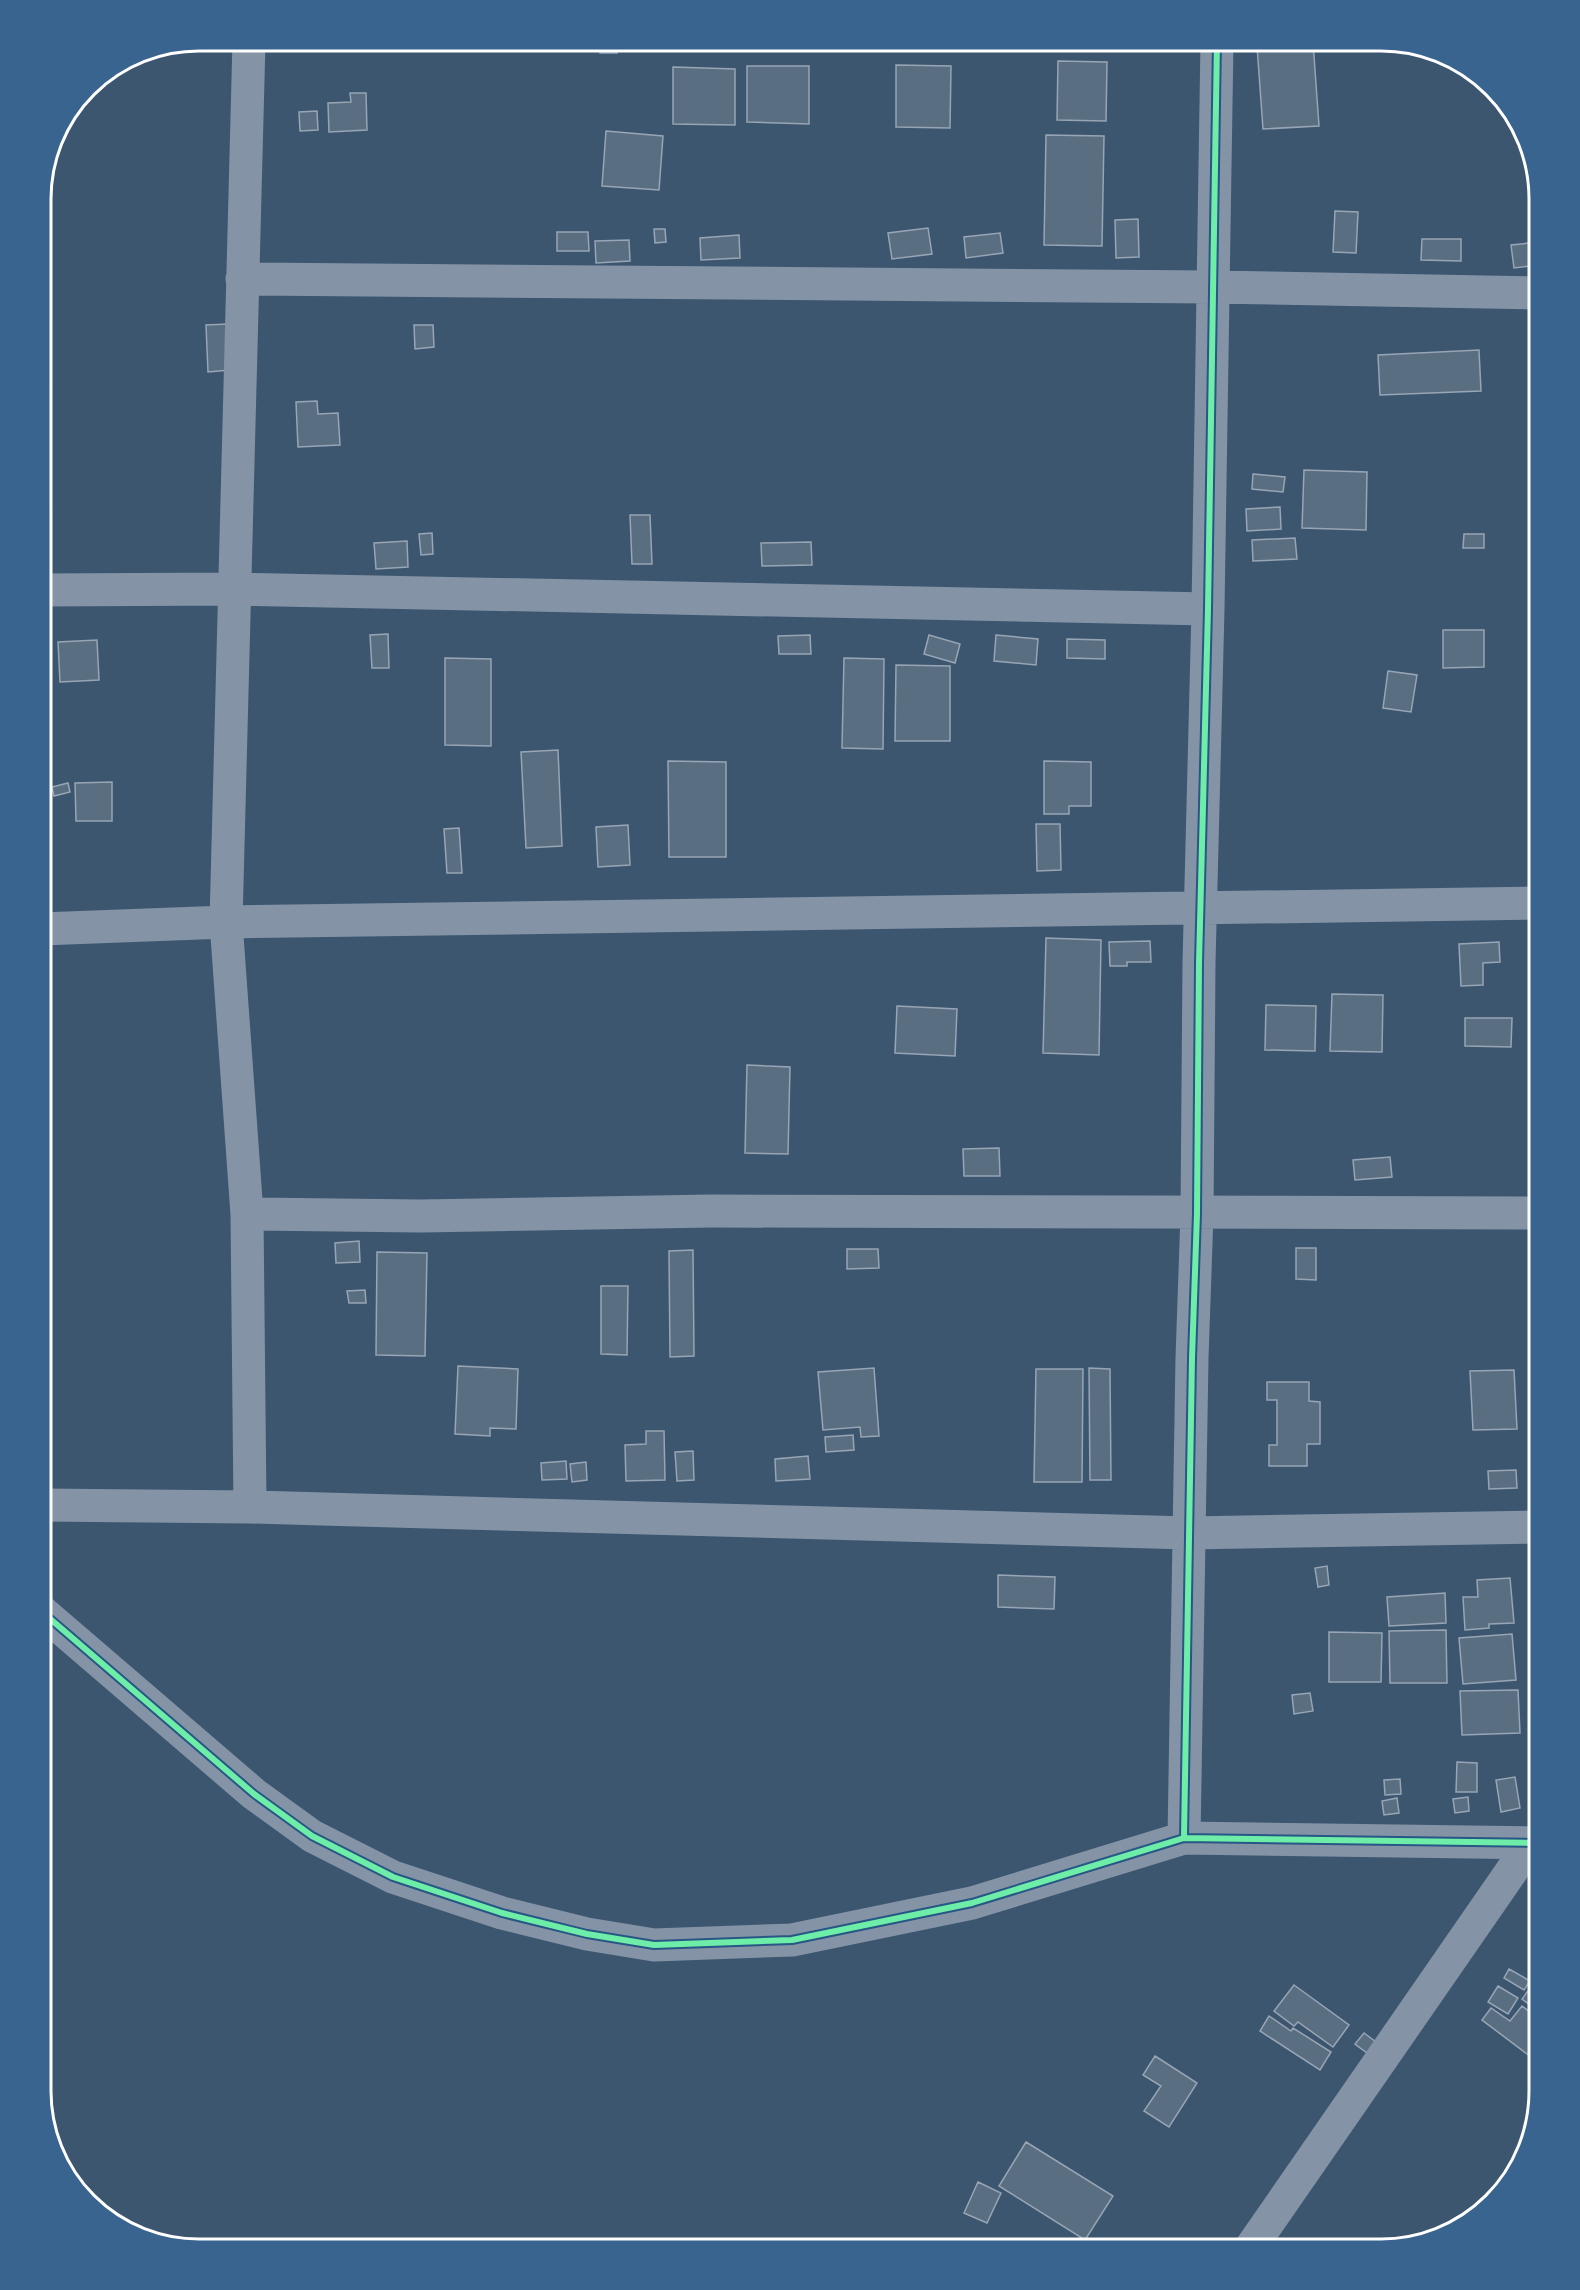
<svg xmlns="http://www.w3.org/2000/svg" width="1580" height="2290" font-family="'Source Sans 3',sans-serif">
<rect width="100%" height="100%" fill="#3d5670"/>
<path fill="#5a6e82" stroke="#97a5b4" stroke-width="1.5" d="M 600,41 L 617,41 L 617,53 L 600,53 Z
M 1047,41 L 1066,41 L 1066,45 L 1048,45 Z
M 1166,41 L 1181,41 L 1182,44 L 1166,45 Z
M 1313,42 L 1319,126 L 1263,129 L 1257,46 Z
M 1058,61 L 1107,62 L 1106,121 L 1057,120 Z
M 896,65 L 951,66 L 950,128 L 896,127 Z
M 747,66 L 809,66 L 809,124 L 747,122 Z
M 673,67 L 735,69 L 735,125 L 673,124 Z
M 350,93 L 366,93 L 367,130 L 329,132 L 328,103 L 351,102 Z
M 317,111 L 318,130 L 300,131 L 299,112 Z
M 606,131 L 663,136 L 659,190 L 602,186 Z
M 1046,135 L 1104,136 L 1102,246 L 1044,245 Z
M 1335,211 L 1358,212 L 1356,253 L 1333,252 Z
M 1138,219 L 1139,257 L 1116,258 L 1115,220 Z
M 928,228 L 932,254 L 892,259 L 888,233 Z
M 654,229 L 665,229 L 666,242 L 655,243 Z
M 557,232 L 588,232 L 589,251 L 557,251 Z
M 1000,233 L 1003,253 L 966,258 L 964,237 Z
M 739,235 L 740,258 L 701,260 L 700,238 Z
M 1422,239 L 1461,239 L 1461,261 L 1421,260 Z
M 629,240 L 630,261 L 596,263 L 595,241 Z
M 1539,242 L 1539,265 L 1514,268 L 1511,245 Z
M 228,324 L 230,370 L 208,372 L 206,325 Z
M 414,325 L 433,325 L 434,347 L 415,349 Z
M 1479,350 L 1481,391 L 1380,395 L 1378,355 Z
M 317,401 L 318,414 L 338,413 L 340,445 L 298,447 L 296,402 Z
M 1304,470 L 1367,472 L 1366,530 L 1302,528 Z
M 1253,474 L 1285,477 L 1283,492 L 1252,489 Z
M 1280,507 L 1281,529 L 1247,531 L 1246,509 Z
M 630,515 L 650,515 L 652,564 L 632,564 Z
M 432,533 L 433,554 L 421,555 L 419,534 Z
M 1464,534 L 1484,534 L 1484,548 L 1463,548 Z
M 1295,538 L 1297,559 L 1253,561 L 1252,540 Z
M 407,541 L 408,567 L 376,569 L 374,543 Z
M 811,542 L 812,565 L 762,566 L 761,543 Z
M 1443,630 L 1484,630 L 1484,667 L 1443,668 Z
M 388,634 L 389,668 L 372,668 L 370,635 Z
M 810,635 L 811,654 L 779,654 L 778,636 Z
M 929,635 L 960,644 L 955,663 L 924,654 Z
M 996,635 L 1038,639 L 1036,665 L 994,661 Z
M 1067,639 L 1105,640 L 1105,659 L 1067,658 Z
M 97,640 L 99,680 L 60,682 L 58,642 Z
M 445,658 L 491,659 L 491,746 L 445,745 Z
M 844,658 L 884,659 L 883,749 L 842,748 Z
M 896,665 L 950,666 L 950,741 L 895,741 Z
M 1388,671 L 1417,675 L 1411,712 L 1383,708 Z
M 558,750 L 562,846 L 526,848 L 521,752 Z
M 668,761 L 726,762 L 726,857 L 669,857 Z
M 1044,761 L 1091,762 L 1091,806 L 1069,806 L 1069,814 L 1044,814 Z
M 112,782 L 112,821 L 76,821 L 75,783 Z
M 68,783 L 70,792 L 54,796 L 52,787 Z
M 1036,824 L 1060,824 L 1061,870 L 1037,871 Z
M 628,825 L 630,865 L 598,867 L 596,827 Z
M 459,828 L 462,873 L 447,873 L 444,829 Z
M 1046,938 L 1101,940 L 1099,1055 L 1043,1053 Z
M 1150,941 L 1151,962 L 1127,962 L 1127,966 L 1110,966 L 1109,942 Z
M 1499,942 L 1500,962 L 1483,963 L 1483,985 L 1461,986 L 1459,944 Z
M 1332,994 L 1383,995 L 1382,1052 L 1330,1051 Z
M 1266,1005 L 1316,1006 L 1315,1051 L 1265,1050 Z
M 897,1006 L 957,1009 L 955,1056 L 895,1053 Z
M 1465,1018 L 1512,1018 L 1511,1047 L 1465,1046 Z
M 747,1065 L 790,1067 L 788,1154 L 745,1153 Z
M 999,1148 L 1000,1176 L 964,1176 L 963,1149 Z
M 1531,1153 L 1539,1153 L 1539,1173 L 1530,1173 Z
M 1390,1157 L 1392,1177 L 1355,1180 L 1353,1160 Z
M 359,1241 L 360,1262 L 336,1263 L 335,1243 Z
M 1296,1248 L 1316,1248 L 1316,1280 L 1296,1279 Z
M 847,1249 L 878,1249 L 879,1268 L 847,1269 Z
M 693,1250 L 694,1356 L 670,1357 L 669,1251 Z
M 377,1252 L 427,1253 L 425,1356 L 376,1355 Z
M 601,1286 L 628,1286 L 627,1355 L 601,1354 Z
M 365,1290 L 366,1303 L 349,1303 L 347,1291 Z
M 458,1366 L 518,1369 L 516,1429 L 490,1428 L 490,1436 L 455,1434 Z
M 874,1368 L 879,1436 L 861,1437 L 860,1427 L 823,1430 L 818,1372 Z
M 1089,1368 L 1110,1369 L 1111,1480 L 1090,1480 Z
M 1036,1369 L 1083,1369 L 1082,1482 L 1034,1482 Z
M 1514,1370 L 1517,1429 L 1473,1430 L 1470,1371 Z
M 1267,1382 L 1309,1382 L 1309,1401 L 1320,1402 L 1320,1444 L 1307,1444 L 1307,1466 L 1269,1466 L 1269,1445 L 1277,1445 L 1277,1400 L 1267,1400 Z
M 646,1431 L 664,1431 L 665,1480 L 626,1481 L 625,1445 L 646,1444 Z
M 853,1435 L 854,1450 L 826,1452 L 825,1437 Z
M 693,1451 L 694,1480 L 677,1481 L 675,1452 Z
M 808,1456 L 810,1479 L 776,1481 L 775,1459 Z
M 566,1461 L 567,1479 L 542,1480 L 541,1463 Z
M 586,1462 L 587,1480 L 572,1482 L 570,1464 Z
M 1516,1470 L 1517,1488 L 1489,1489 L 1488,1471 Z
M 1327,1566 L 1329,1585 L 1318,1587 L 1315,1568 Z
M 998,1575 L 1055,1577 L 1054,1609 L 998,1607 Z
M 1510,1578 L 1514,1623 L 1489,1624 L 1489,1628 L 1465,1630 L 1463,1597 L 1478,1597 L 1477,1580 Z
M 1445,1593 L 1446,1623 L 1389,1626 L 1387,1597 Z
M 1446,1630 L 1447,1683 L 1390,1683 L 1389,1631 Z
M 1329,1632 L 1382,1633 L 1381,1682 L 1329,1682 Z
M 1512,1634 L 1516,1680 L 1463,1684 L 1459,1638 Z
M 1539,1671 L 1539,1682 L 1530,1683 L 1529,1672 Z
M 1518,1690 L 1520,1733 L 1462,1735 L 1460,1691 Z
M 1310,1693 L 1313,1711 L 1294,1714 L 1292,1695 Z
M 1457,1762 L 1477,1763 L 1477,1792 L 1456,1792 Z
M 1515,1777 L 1520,1808 L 1501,1812 L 1496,1780 Z
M 1400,1779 L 1401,1794 L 1385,1795 L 1384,1780 Z
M 1468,1797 L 1469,1811 L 1455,1813 L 1453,1799 Z
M 1397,1798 L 1399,1813 L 1384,1815 L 1382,1801 Z
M 1509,1969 L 1530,1981 L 1524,1990 L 1504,1978 Z
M 1534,1983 L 1539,1987 L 1539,2012 L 1522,1999 Z
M 1294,1985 L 1349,2025 L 1333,2047 L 1298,2022 L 1294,2026 L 1274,2011 Z
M 1498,1986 L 1518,1998 L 1508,2014 L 1488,2002 Z
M 1522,2006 L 1539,2019 L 1539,2063 L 1482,2020 L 1491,2008 L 1510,2021 Z
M 1269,2016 L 1291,2031 L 1293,2028 L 1331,2052 L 1320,2070 L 1260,2031 Z
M 1364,2033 L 1376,2042 L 1367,2053 L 1355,2044 Z
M 1155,2056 L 1197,2083 L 1169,2127 L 1144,2111 L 1161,2086 L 1143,2075 Z
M 1026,2142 L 1113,2196 L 1085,2240 L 999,2186 Z
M 978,2182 L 1001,2193 L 987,2223 L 964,2213 Z"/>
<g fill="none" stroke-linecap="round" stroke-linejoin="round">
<path stroke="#8494a6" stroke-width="33" d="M 249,41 L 226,922 L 247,1214 L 250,1507
M 242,279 L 1213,287 L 1539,293
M 41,590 L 235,589 L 1208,609
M 41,929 L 226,922 L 1539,903
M 247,1214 L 420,1216 L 711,1211 L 1539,1213
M 41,1505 L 250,1507 L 1189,1533 L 1539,1527
M 41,1611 L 254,1794 L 312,1836 L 393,1877 L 502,1913 L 587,1934 L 654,1945 L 792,1940 L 972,1903 L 1184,1838 L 1539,1843
M 1184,1838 L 1192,1358 L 1197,1214 L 1199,963 L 1208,609 L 1217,41
M 1250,2249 L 1531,1843"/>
<g stroke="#285685" stroke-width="10">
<path id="cycleway" d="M 41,1611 L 254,1794 L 312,1836 L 393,1877 L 502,1913 L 587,1934 L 654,1945 L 792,1940 L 972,1903 L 1184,1838 L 1539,1843
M 1184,1838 L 1192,1358 L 1197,1214 L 1199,963 L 1208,609 L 1217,41"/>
</g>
<use href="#cycleway" stroke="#6deda7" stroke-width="6"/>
</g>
<path d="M0 0H1580V2290H0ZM199 51H1381A148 148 0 0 1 1529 199V2091A148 148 0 0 1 1381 2239H199A148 148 0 0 1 51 2091V199A148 148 0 0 1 199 51Z" fill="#39648f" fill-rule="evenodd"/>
<path fill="none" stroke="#fff" stroke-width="3" d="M199 51H1381A148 148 0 0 1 1529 199V2091A148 148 0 0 1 1381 2239H199A148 148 0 0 1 51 2091V199A148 148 0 0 1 199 51Z"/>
</svg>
